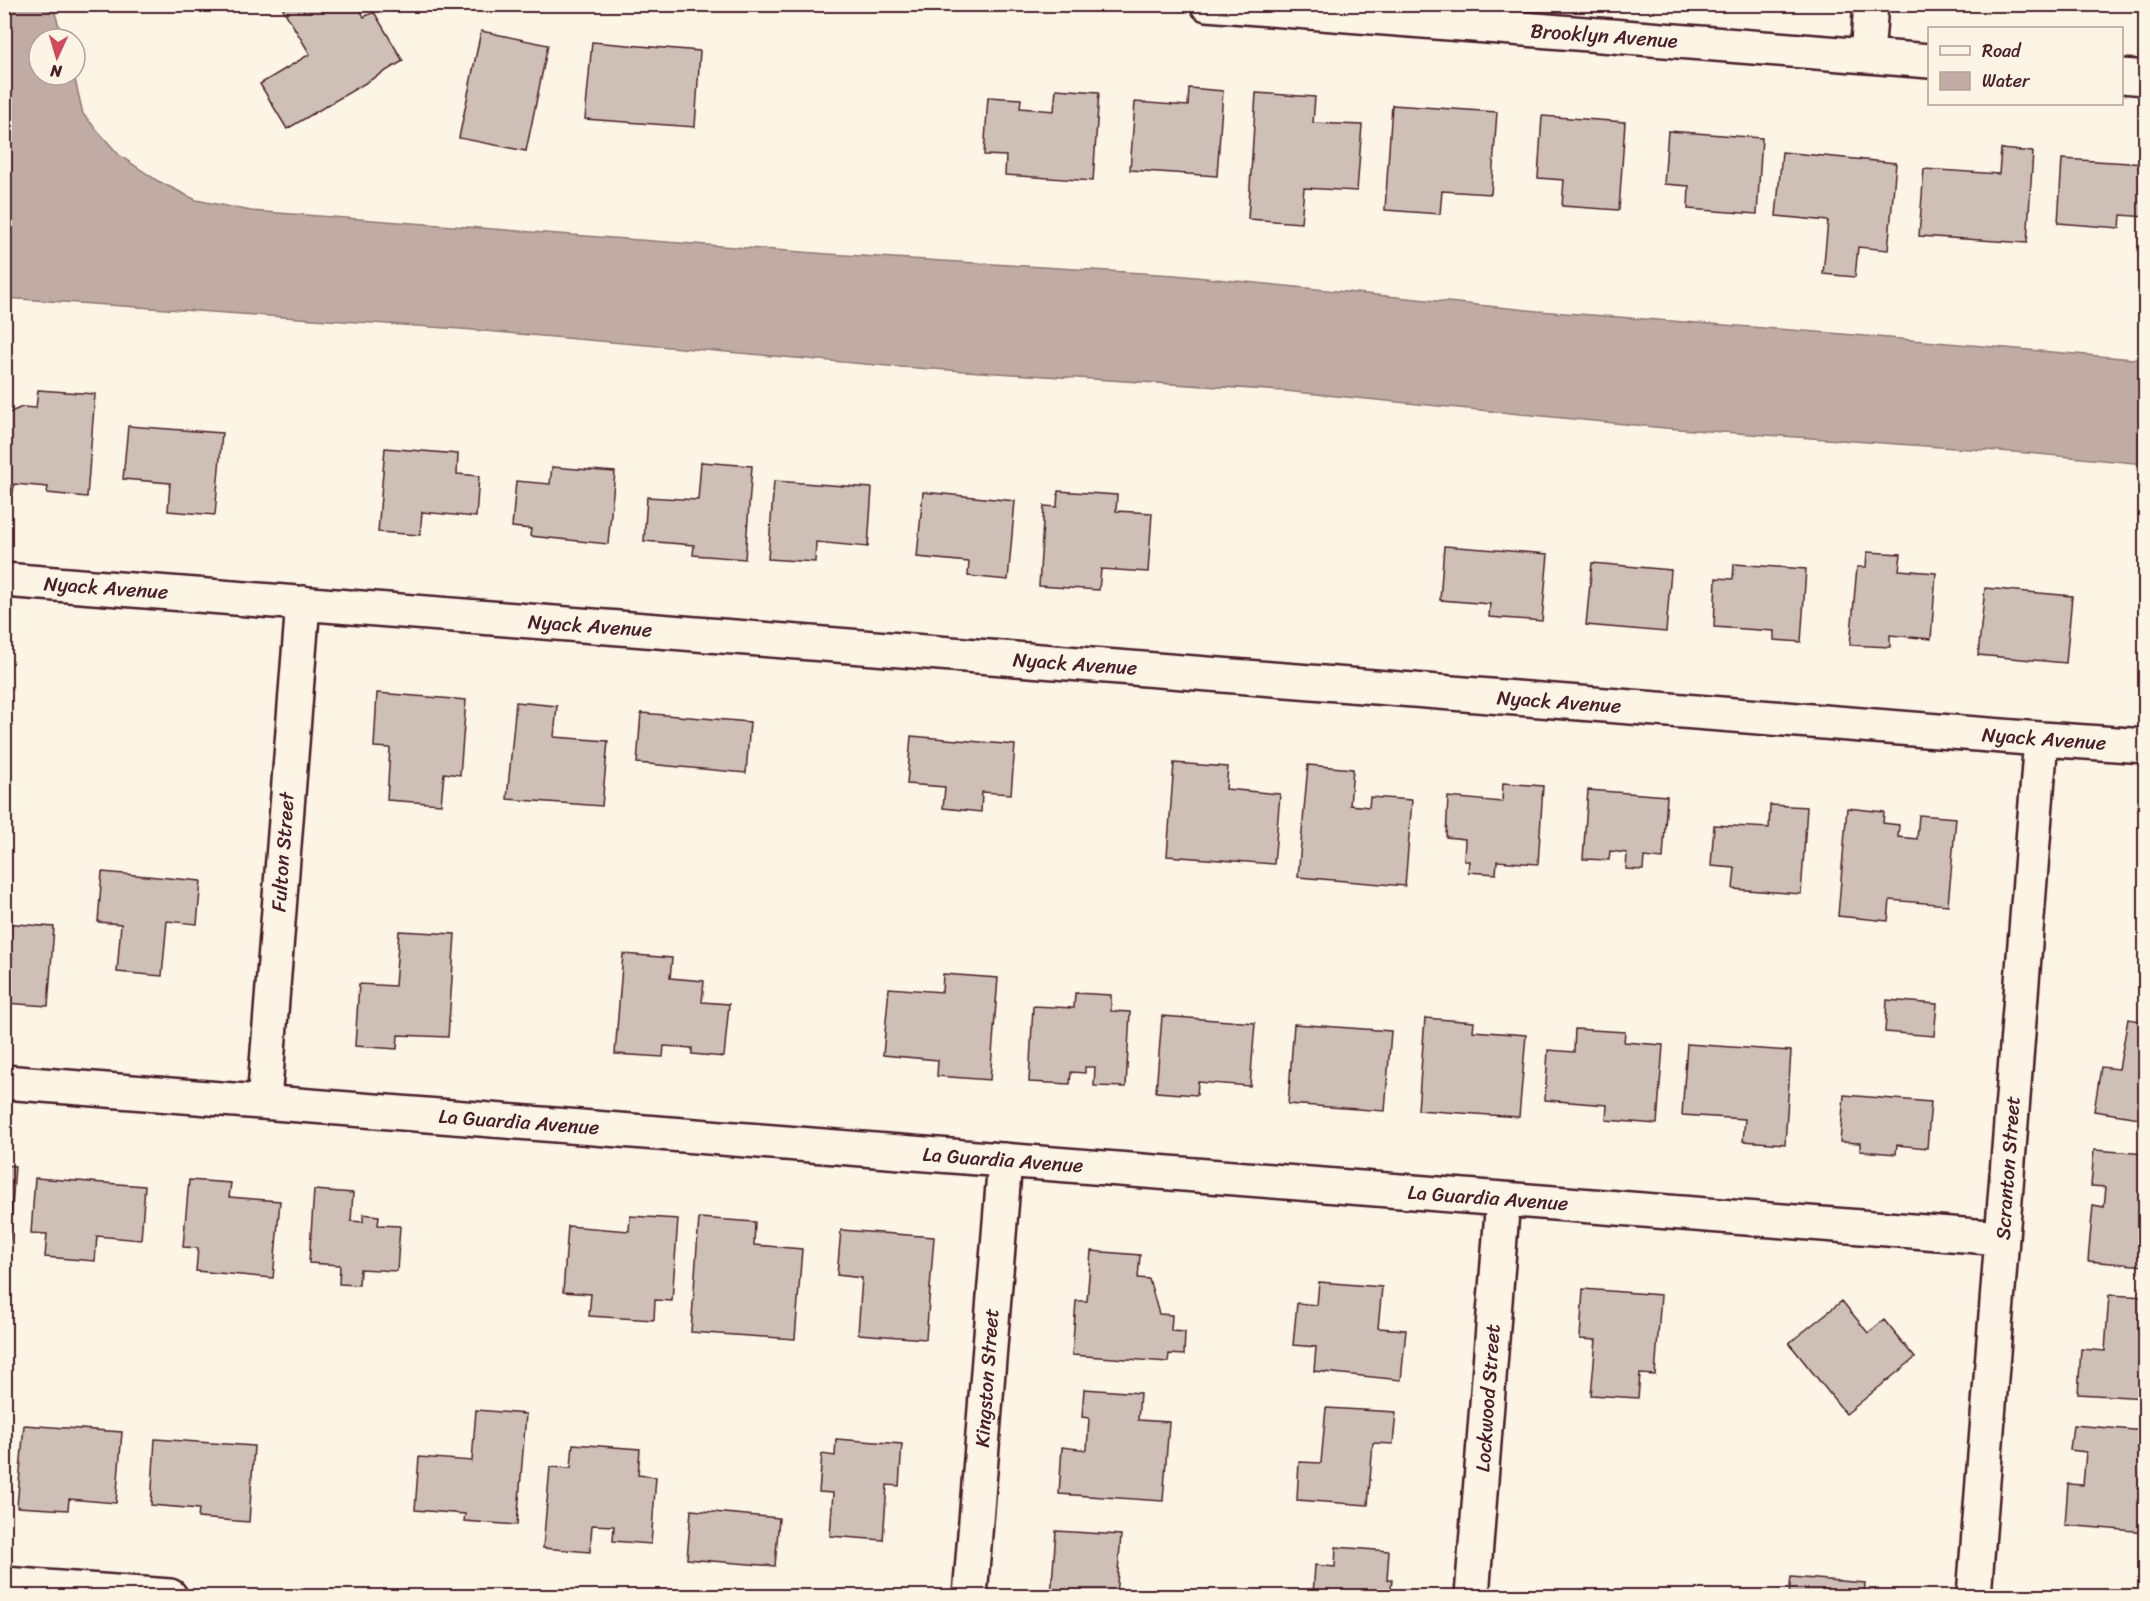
<svg xmlns="http://www.w3.org/2000/svg" width="2150" height="1601" font-family="Sriracha,sans-serif">
<rect width="100%" height="100%" fill="#fcf5e5"/>
<filter id="ink" filterUnits="userSpaceOnUse"><feTurbulence type="fractalNoise" baseFrequency=".0167" numOctaves="2"/><feDisplacementMap in="SourceGraphic" scale="12" xChannelSelector="R" yChannelSelector="G"/><feConvolveMatrix kernelMatrix="1 2 1 2 8 2 1 2 1" color-interpolation-filters="sRGB"/></filter>
<g filter="url(#ink)">
<path fill="#c0aca5" stroke="#917474" stroke-width="1.5" d="M 4,5 L 56,5 L 55,13 L 63,39 L 39,39 L 39,75 L 74,75 L 83,114 L 119,155 L 158,181 L 196,200 L 251,211 L 828,254 L 1175,275 L 1538,311 L 1830,333 L 2145,360 L 2145,464 L 2027,453 L 1665,428 L 1285,391 L 900,367 L 461,329 L 5,298 Z"/>
<path fill="#cfc0b7" stroke="#4a1f2b" stroke-width="1.5" d="M 291,4 L 357,4 L 364,17 L 374,12 L 403,61 L 287,129 L 260,84 L 310,54 L 283,9 Z
M 481,31 L 548,45 L 526,151 L 459,138 Z
M 592,42 L 700,51 L 695,127 L 585,119 Z
M 1189,88 L 1223,91 L 1217,176 L 1130,170 L 1135,102 L 1188,106 Z
M 1056,89 L 1099,92 L 1093,181 L 1005,175 L 1006,156 L 984,155 L 988,97 L 1021,99 L 1020,108 L 1054,111 Z
M 1256,93 L 1315,97 L 1313,123 L 1362,125 L 1357,191 L 1304,188 L 1301,223 L 1248,219 Z
M 1392,105 L 1497,112 L 1491,194 L 1442,191 L 1440,214 L 1385,210 Z
M 1542,116 L 1625,122 L 1619,210 L 1562,206 L 1564,180 L 1538,178 Z
M 1668,131 L 1762,138 L 1757,214 L 1688,209 L 1689,186 L 1664,184 Z
M 2001,149 L 2033,152 L 2027,243 L 1919,236 L 1924,169 L 1999,174 Z
M 1782,152 L 1896,163 L 1888,250 L 1858,247 L 1855,277 L 1823,274 L 1828,221 L 1776,216 Z
M 2062,159 L 2146,164 L 2146,217 L 2121,215 L 2120,228 L 2058,223 Z
M 38,390 L 95,394 L 87,497 L 47,493 L 48,487 L 14,484 L 13,494 L 4,493 L 4,415 L 22,407 L 36,408 Z
M 128,426 L 222,433 L 215,515 L 168,511 L 170,483 L 123,479 Z
M 385,448 L 458,454 L 457,474 L 479,476 L 476,517 L 422,512 L 420,535 L 378,532 Z
M 701,462 L 752,466 L 745,559 L 693,555 L 694,545 L 644,541 L 647,497 L 698,500 Z
M 552,467 L 615,472 L 608,544 L 530,536 L 531,529 L 512,527 L 516,481 L 550,484 Z
M 774,481 L 872,488 L 868,547 L 816,542 L 815,562 L 768,559 Z
M 1058,491 L 1117,495 L 1116,511 L 1152,513 L 1148,572 L 1101,569 L 1099,590 L 1039,586 L 1044,506 L 1057,507 Z
M 923,492 L 1015,501 L 1008,580 L 968,576 L 969,562 L 917,557 Z
M 1444,546 L 1548,554 L 1542,621 L 1489,617 L 1490,604 L 1440,600 Z
M 1867,552 L 1901,554 L 1899,570 L 1936,573 L 1931,639 L 1890,635 L 1890,647 L 1850,645 L 1857,567 L 1866,567 Z
M 1592,563 L 1671,570 L 1666,632 L 1586,625 Z
M 1734,564 L 1806,569 L 1801,642 L 1774,640 L 1774,631 L 1714,627 L 1716,578 L 1733,579 Z
M 1985,588 L 2072,596 L 2066,663 L 1978,655 Z
M 377,693 L 466,700 L 460,775 L 444,773 L 441,804 L 387,800 L 390,748 L 374,747 Z
M 516,702 L 557,706 L 554,737 L 608,741 L 602,806 L 507,799 Z
M 641,713 L 750,722 L 746,773 L 637,763 Z
M 911,736 L 1015,745 L 1011,794 L 982,792 L 981,812 L 943,808 L 945,787 L 907,784 Z
M 1174,763 L 1228,767 L 1226,789 L 1280,794 L 1274,864 L 1167,856 Z
M 1308,765 L 1353,769 L 1350,805 L 1369,807 L 1370,797 L 1412,800 L 1405,886 L 1298,877 Z
M 1503,783 L 1543,786 L 1538,864 L 1497,861 L 1496,874 L 1468,872 L 1469,861 L 1464,861 L 1465,839 L 1446,837 L 1448,797 L 1502,802 Z
M 1588,790 L 1667,796 L 1663,859 L 1644,857 L 1643,870 L 1626,869 L 1627,853 L 1610,851 L 1609,860 L 1583,859 Z
M 1770,805 L 1807,807 L 1801,894 L 1733,889 L 1735,868 L 1711,866 L 1714,825 L 1769,828 Z
M 1847,808 L 1884,812 L 1883,823 L 1899,825 L 1898,837 L 1917,839 L 1919,815 L 1956,818 L 1948,905 L 1890,900 L 1888,921 L 1838,916 Z
M 102,872 L 201,881 L 197,924 L 167,921 L 162,976 L 117,972 L 121,924 L 98,922 Z
M 4,923 L 54,927 L 48,1006 L 4,1003 Z
M 399,931 L 455,934 L 448,1037 L 398,1035 L 397,1049 L 355,1046 L 359,984 L 395,986 Z
M 623,954 L 672,958 L 670,978 L 704,981 L 702,1002 L 729,1004 L 724,1057 L 692,1054 L 692,1048 L 664,1046 L 663,1057 L 615,1054 Z
M 943,974 L 998,978 L 990,1080 L 937,1076 L 938,1060 L 883,1055 L 889,988 L 942,992 Z
M 1075,993 L 1111,995 L 1111,1011 L 1130,1012 L 1126,1087 L 1094,1086 L 1095,1067 L 1085,1067 L 1085,1073 L 1071,1072 L 1070,1084 L 1029,1082 L 1033,1006 L 1074,1008 Z
M 1887,1000 L 1937,1004 L 1934,1036 L 1885,1032 Z
M 1162,1016 L 1255,1023 L 1250,1086 L 1198,1082 L 1197,1095 L 1156,1092 Z
M 1425,1018 L 1474,1022 L 1473,1031 L 1526,1035 L 1519,1117 L 1418,1110 Z
M 2128,1019 L 2146,1022 L 2146,1119 L 2094,1111 L 2101,1067 L 2119,1069 Z
M 1294,1024 L 1391,1031 L 1385,1111 L 1288,1104 Z
M 1575,1029 L 1625,1032 L 1624,1042 L 1663,1045 L 1657,1124 L 1606,1120 L 1607,1105 L 1545,1100 L 1548,1050 L 1574,1052 Z
M 1687,1044 L 1791,1051 L 1785,1144 L 1743,1141 L 1745,1119 L 1682,1115 Z
M 1844,1095 L 1931,1102 L 1927,1148 L 1897,1145 L 1896,1154 L 1860,1151 L 1860,1143 L 1840,1142 Z
M 2094,1150 L 2146,1154 L 2146,1266 L 2088,1261 L 2093,1205 L 2104,1207 L 2106,1187 L 2091,1186 Z
M 4,1165 L 15,1166 L 8,1262 L 4,1262 Z
M 35,1178 L 145,1186 L 141,1240 L 97,1236 L 95,1261 L 45,1257 L 47,1234 L 31,1233 Z
M 189,1180 L 231,1183 L 229,1197 L 280,1201 L 273,1278 L 196,1271 L 198,1248 L 183,1247 Z
M 314,1190 L 353,1193 L 351,1221 L 363,1222 L 363,1214 L 379,1216 L 378,1225 L 400,1226 L 397,1271 L 360,1269 L 359,1285 L 339,1284 L 340,1265 L 309,1263 Z
M 630,1216 L 678,1219 L 672,1301 L 655,1300 L 654,1320 L 589,1316 L 591,1294 L 563,1292 L 568,1226 L 629,1231 Z
M 699,1218 L 755,1222 L 754,1245 L 802,1249 L 795,1339 L 691,1332 Z
M 841,1230 L 934,1237 L 926,1339 L 858,1334 L 862,1278 L 837,1275 Z
M 1091,1251 L 1140,1255 L 1138,1278 L 1149,1279 L 1159,1314 L 1172,1315 L 1171,1331 L 1185,1332 L 1184,1355 L 1169,1354 L 1168,1362 L 1072,1355 L 1076,1301 L 1087,1301 Z
M 1319,1282 L 1382,1287 L 1378,1328 L 1406,1330 L 1401,1380 L 1314,1371 L 1316,1347 L 1293,1345 L 1297,1303 L 1317,1305 Z
M 1583,1289 L 1661,1295 L 1655,1375 L 1640,1374 L 1638,1398 L 1591,1395 L 1596,1340 L 1580,1339 Z
M 2109,1295 L 2146,1297 L 2146,1398 L 2078,1394 L 2081,1349 L 2105,1351 Z
M 1842,1301 L 1868,1333 L 1884,1320 L 1915,1358 L 1846,1414 L 1789,1343 Z
M 1084,1389 L 1140,1393 L 1138,1420 L 1169,1422 L 1163,1501 L 1059,1494 L 1062,1447 L 1087,1450 L 1089,1418 L 1082,1417 Z
M 1326,1408 L 1396,1412 L 1393,1444 L 1373,1443 L 1368,1505 L 1297,1500 L 1299,1462 L 1321,1463 Z
M 476,1410 L 526,1414 L 517,1525 L 464,1521 L 465,1514 L 415,1510 L 419,1457 L 472,1461 Z
M 24,1425 L 122,1432 L 116,1503 L 69,1499 L 68,1510 L 17,1507 Z
M 2073,1425 L 2146,1431 L 2146,1532 L 2065,1525 L 2068,1484 L 2083,1485 L 2086,1452 L 2070,1450 Z
M 155,1439 L 254,1446 L 249,1522 L 198,1518 L 199,1509 L 151,1505 Z
M 836,1439 L 902,1444 L 899,1486 L 887,1485 L 883,1540 L 830,1536 L 833,1493 L 819,1492 L 822,1454 L 835,1456 Z
M 573,1444 L 640,1449 L 638,1475 L 656,1477 L 651,1544 L 613,1541 L 614,1526 L 592,1525 L 590,1552 L 543,1548 L 550,1467 L 571,1468 Z
M 691,1510 L 779,1518 L 775,1566 L 687,1559 Z
M 1056,1531 L 1121,1535 L 1116,1596 L 1051,1596 Z
M 1336,1547 L 1389,1551 L 1387,1580 L 1392,1580 L 1390,1596 L 1313,1596 L 1315,1565 L 1335,1567 Z
M 1791,1577 L 1865,1583 L 1864,1596 L 1789,1596 Z"/>
<g fill="none" stroke-linecap="round" stroke-linejoin="round">
<g stroke="#4a1f2b" stroke-width="38">
<path id="minor" d="M 1207,4 L 1930,61
M 1867,56 L 1871,4
M 2122,76 L 2146,78
M 4,580 L 2041,739 L 2146,746
M 4,1082 L 2002,1238
M 264,1102 L 303,603
M 4,1584 L 170,1596
M 970,1596 L 1005,1160
M 1472,1596 L 1503,1199
M 1974,1596 L 2041,739"/>
</g>
<use href="#minor" stroke="#fcf5e5" stroke-width="33"/>
</g>
</g>
<g text-anchor="middle" dominant-baseline="central" stroke-width="4.5" stroke-linejoin="round" paint-order="stroke">
<g font-size="20" fill="#4a1f2b" stroke="#fcf5e5">
<text transform="translate(1604 36) rotate(4)">Brooklyn Avenue</text>
<text transform="translate(106 588) rotate(4)">Nyack Avenue</text>
<text transform="translate(590 626) rotate(4)">Nyack Avenue</text>
<text transform="translate(1075 664) rotate(4)">Nyack Avenue</text>
<text transform="translate(1559 702) rotate(4)">Nyack Avenue</text>
<text transform="translate(2044 739) rotate(4)">Nyack Avenue</text>
<text transform="translate(283 852) rotate(-86)">Fulton Street</text>
<text transform="translate(519 1122) rotate(4)">La Guardia Avenue</text>
<text transform="translate(1003 1160) rotate(4)">La Guardia Avenue</text>
<text transform="translate(2008 1168) rotate(-86)">Scranton Street</text>
<text transform="translate(1488 1198) rotate(4)">La Guardia Avenue</text>
<text transform="translate(987 1378) rotate(-86)">Kingston Street</text>
<text transform="translate(1488 1398) rotate(-86)">Lockwood Street</text>
</g>
</g>
<rect width="2150" height="1601" fill="none" stroke="#fcf5e5" stroke-width="24"/>
<rect x="12" y="12" width="2126" height="1577" fill="none" stroke="#4a1f2b" stroke-width="2" filter="url(#ink)"/>
<rect x="1928" y="27" width="195" height="78" fill="#fcf5e5" stroke="#b59f9b" stroke-width="1.5"/>
<rect x="1940" y="46" width="30" height="9" fill="#fcf5e5" stroke="#b59f9b" stroke-width="1.5"/>
<text x="1982" y="57" font-size="18" fill="#4a1f2b">Road</text>
<rect x="1940" y="72" width="30" height="18" fill="#c0aca5" stroke="#b59f9b" stroke-width="1.5"/>
<text x="1982" y="87" font-size="18" fill="#4a1f2b">Water</text>
<g transform="translate(57 57) rotate(184)"><circle r="28" fill="#fcf5e5" stroke="#b59f9b" stroke-width="1.5"/>
<path d="M0-4.5L10 22L0 15L-10 22Z" fill="#d1495b"/>
<text y="-9" font-size="16" font-weight="bold" text-anchor="middle" fill="#4a1f2b">N</text>
</g>
</svg>
